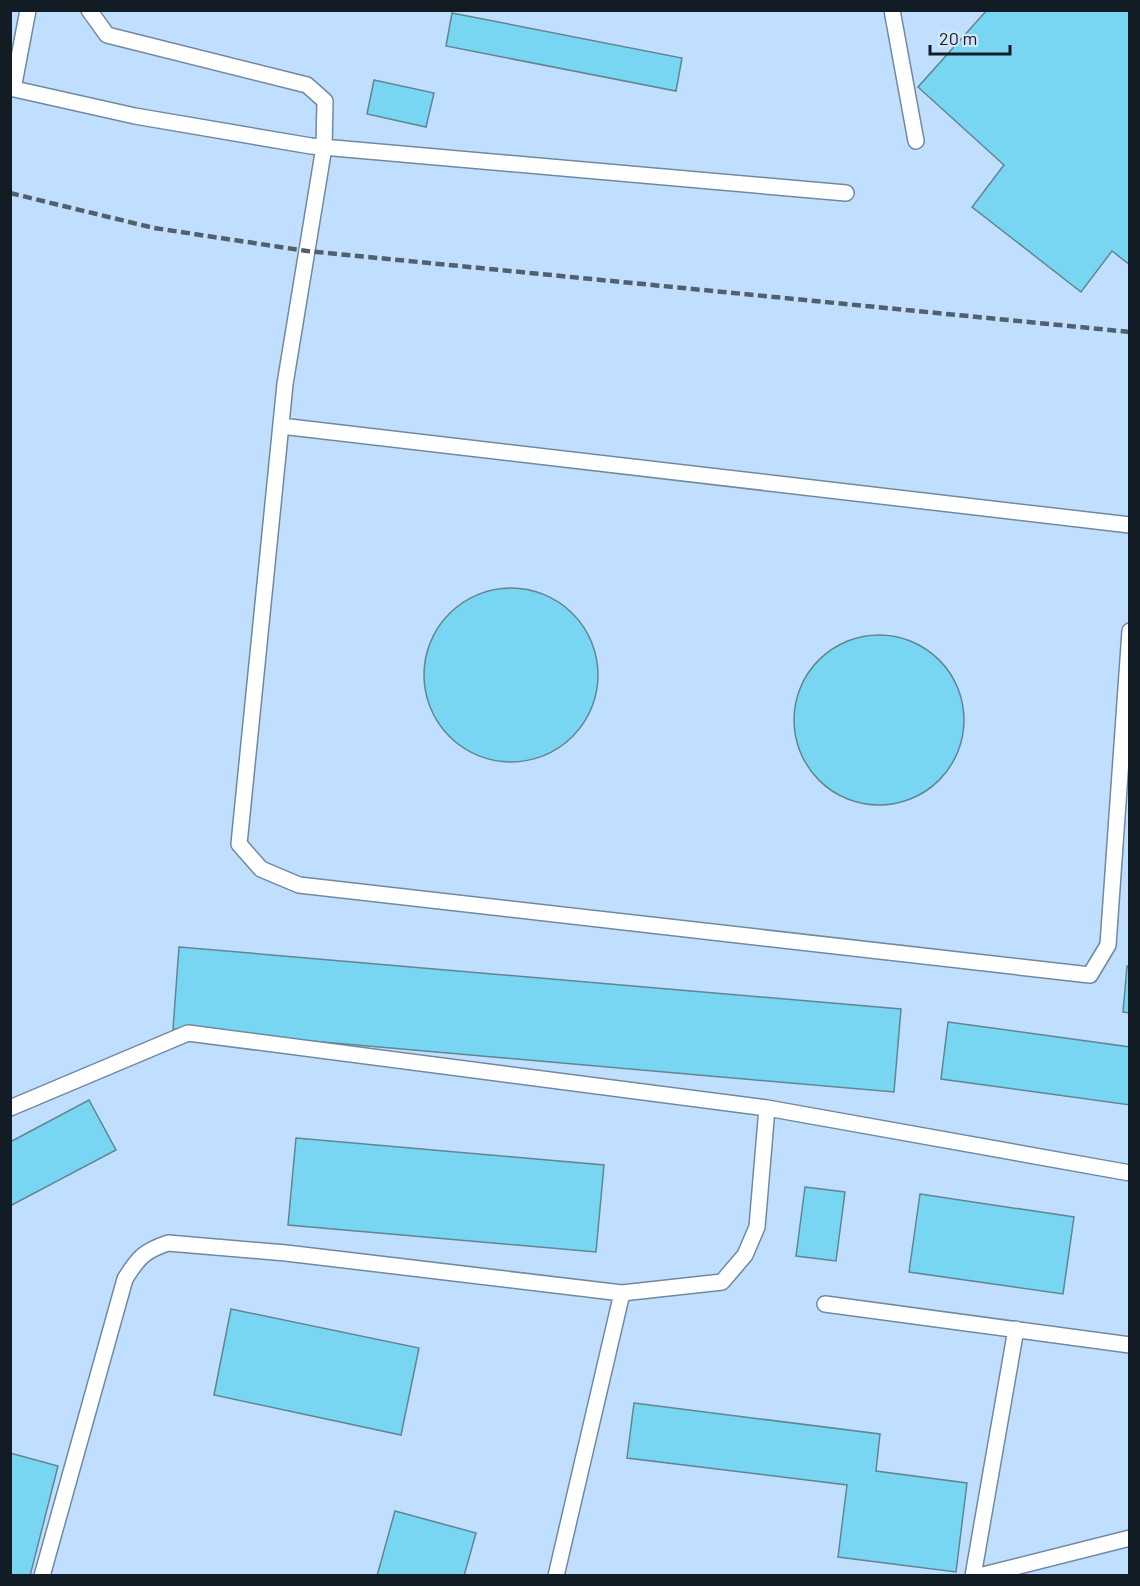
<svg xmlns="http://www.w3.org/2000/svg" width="1140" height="1586" font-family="Barlow,sans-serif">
<rect width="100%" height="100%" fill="#d2e6fa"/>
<path fill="#c0dffe" d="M 11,11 L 1129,11 L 1129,1575 L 11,1575 Z"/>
<path fill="#78d6f2" stroke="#618591" stroke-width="1.5" d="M 987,10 L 1130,10 L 1130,265 L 1112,251 L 1081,292 L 972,207 L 1004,165 L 918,87 Z
M 452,13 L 682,58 L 676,91 L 446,46 Z
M 374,80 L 434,93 L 426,127 L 367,114 Z
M424 675a87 87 0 1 1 174 0a87 87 0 1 1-174 0Z
M794 720a85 85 0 1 1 170 0a85 85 0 1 1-170 0Z
M 179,947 L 901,1009 L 894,1092 L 173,1029 Z
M 1127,966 L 1130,967 L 1130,1013 L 1123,1012 Z
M 948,1022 L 1130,1047 L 1130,1105 L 941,1079 Z
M 89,1100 L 116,1150 L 10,1206 L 10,1142 Z
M 296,1138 L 604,1165 L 596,1252 L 288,1225 Z
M 805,1187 L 845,1192 L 836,1261 L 796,1256 Z
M 920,1194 L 1074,1217 L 1063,1294 L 909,1272 Z
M 231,1309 L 419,1348 L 401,1435 L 214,1395 Z
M 634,1403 L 880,1434 L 876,1471 L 967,1483 L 956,1572 L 838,1557 L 847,1485 L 627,1458 Z
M 10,1453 L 58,1466 L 30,1576 L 10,1576 Z
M 395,1511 L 476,1533 L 464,1576 L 377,1576 Z"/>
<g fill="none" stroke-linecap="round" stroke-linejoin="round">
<g stroke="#7189a0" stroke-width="18">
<path id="lane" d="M 89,10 L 107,35 L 307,85 L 325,101 L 324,147 L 285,384 L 239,844 L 261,869 L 299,885 L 1090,975 L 1108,945 L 1130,631
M 892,10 L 916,141
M 10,88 L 135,116 L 311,146 L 846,193
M 13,89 L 28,10
M 281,426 L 1130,525
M 10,1108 L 188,1033 L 767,1108 L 1130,1173
M 825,1304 L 1130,1345
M 42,1576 L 125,1279 C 138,1258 144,1251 168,1243 L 286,1253 L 622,1293 L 722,1282 L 745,1255 L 757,1227 L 767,1108
M 556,1576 L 622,1293
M 973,1576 L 1016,1329
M 979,1576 L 1130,1538"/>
</g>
<use href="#lane" stroke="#fff" stroke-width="15"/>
<path stroke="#52606c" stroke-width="4.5" stroke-dasharray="9 4.5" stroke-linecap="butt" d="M 10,193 L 154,228 L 307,251 L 1130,332"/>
</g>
<rect width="1140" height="1586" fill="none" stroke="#121c25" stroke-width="24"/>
<path d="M930 45v9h80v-9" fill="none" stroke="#121c25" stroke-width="3"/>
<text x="939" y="45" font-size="18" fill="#121c25" stroke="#d2e6fa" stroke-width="4.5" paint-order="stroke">20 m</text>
</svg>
